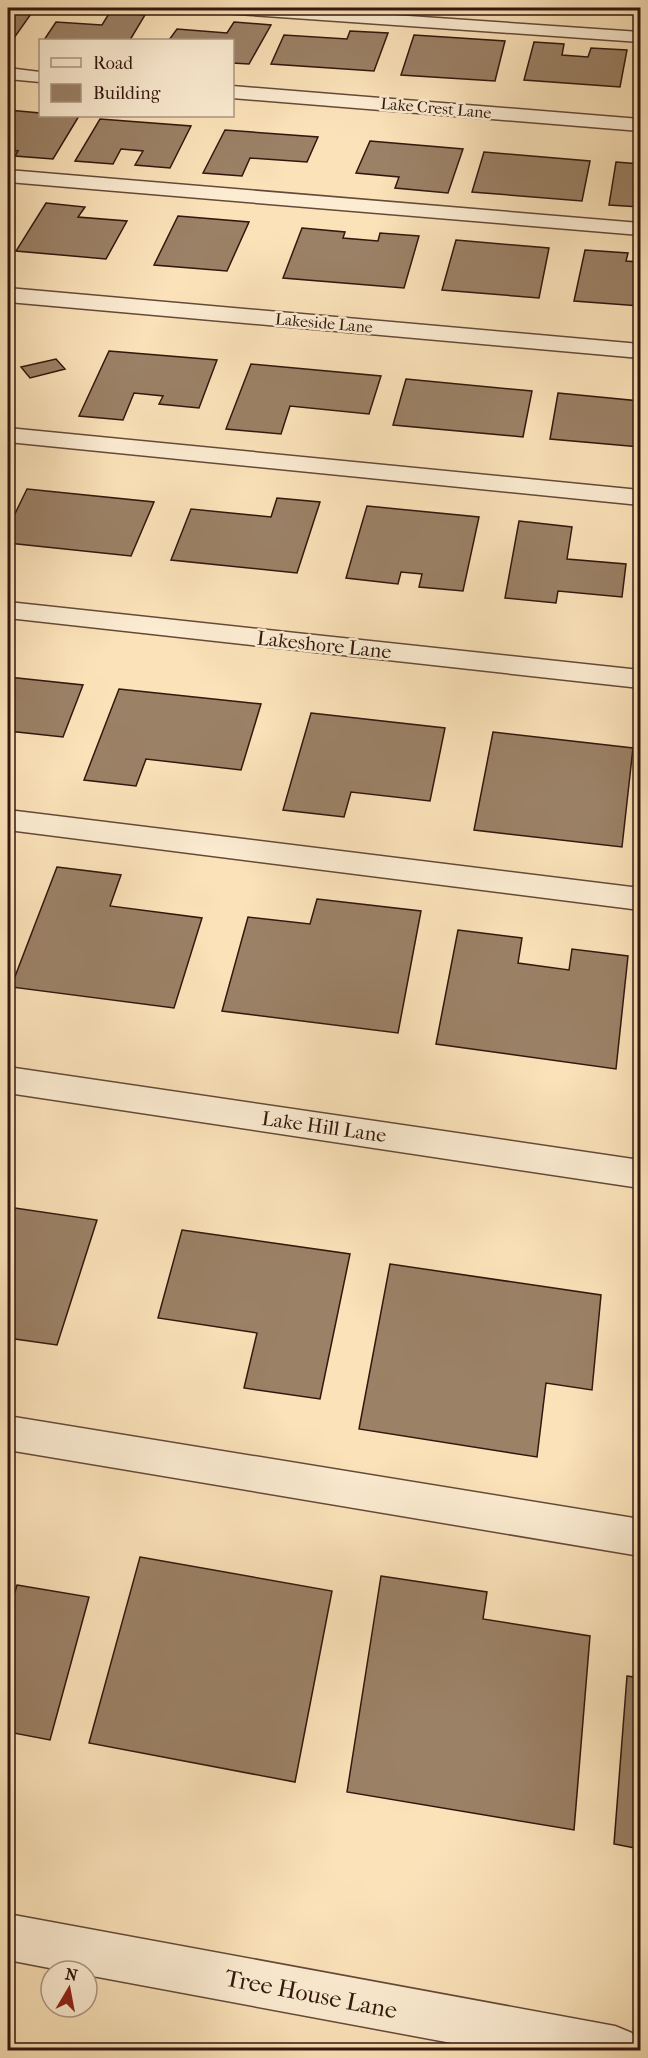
<svg xmlns="http://www.w3.org/2000/svg" width="648" height="2058" font-family="'IM FELL French Canon',serif">
<rect width="100%" height="100%" fill="#fbe2b9"/>
<filter id="stains"><feTurbulence type="fractalNoise" baseFrequency=".00333" numOctaves="4"/><feColorMatrix values="0 0 0 0 .2 0 0 0 0 .09 0 0 0 0 .02 0 0 0 .5 -.17"/></filter>
<radialGradient id="worn" r=".72"><stop offset=".6" stop-color="#630" stop-opacity="0"/><stop offset="1" stop-color="#630" stop-opacity=".3"/></radialGradient>
<path fill="#9b8166" stroke="#32170d" stroke-width="1.5" d="M 485,8 L 518,8 L 517,13 L 484,11 Z
M 8,12 L 31,14 L 9,45 L 8,45 Z
M 110,12 L 145,15 L 130,40 L 44,40 L 56,22 L 102,25 Z
M 234,22 L 271,25 L 249,64 L 232,63 L 232,40 L 169,40 L 177,29 L 227,33 Z
M 350,31 L 388,33 L 374,71 L 271,64 L 284,35 L 347,39 Z
M 414,35 L 505,41 L 495,81 L 401,75 Z
M 534,42 L 564,44 L 562,55 L 588,57 L 591,48 L 627,50 L 620,87 L 524,80 Z
M 8,110 L 40,113 L 40,116 L 79,116 L 53,159 L 15,156 L 18,151 L 8,150 Z
M 100,119 L 191,126 L 170,168 L 135,165 L 143,151 L 121,149 L 113,164 L 75,161 Z
M 225,130 L 318,137 L 307,162 L 250,158 L 242,176 L 203,173 Z
M 370,141 L 463,149 L 448,193 L 395,188 L 399,177 L 356,173 Z
M 484,152 L 590,161 L 582,201 L 472,192 Z
M 616,162 L 640,164 L 640,207 L 609,205 Z
M 46,203 L 85,207 L 78,217 L 127,221 L 106,259 L 16,251 Z
M 178,216 L 249,222 L 227,271 L 154,265 Z
M 302,228 L 345,232 L 343,238 L 378,241 L 380,233 L 419,236 L 404,288 L 283,278 Z
M 456,240 L 549,248 L 539,298 L 442,290 Z
M 585,250 L 628,253 L 626,261 L 640,262 L 640,306 L 574,301 Z
M 109,351 L 217,360 L 199,408 L 159,404 L 163,396 L 134,393 L 123,420 L 79,416 Z
M 56,359 L 65,369 L 30,378 L 21,367 Z
M 251,364 L 381,376 L 369,414 L 290,406 L 281,434 L 226,429 Z
M 406,379 L 532,391 L 523,437 L 393,425 Z
M 558,393 L 640,401 L 640,447 L 550,439 Z
M 27,489 L 154,502 L 131,556 L 8,543 L 8,528 Z
M 277,498 L 320,502 L 297,573 L 171,560 L 191,509 L 271,517 Z
M 367,506 L 479,517 L 463,591 L 419,587 L 422,574 L 401,572 L 398,584 L 346,578 Z
M 519,521 L 572,527 L 567,559 L 626,564 L 622,597 L 558,591 L 556,603 L 505,598 Z
M 8,677 L 83,685 L 63,737 L 8,731 Z
M 119,689 L 261,704 L 241,770 L 146,759 L 136,786 L 84,780 Z
M 311,713 L 445,728 L 430,801 L 351,792 L 344,817 L 283,810 Z
M 493,732 L 633,748 L 622,847 L 474,830 Z
M 57,867 L 121,875 L 110,906 L 202,918 L 174,1008 L 11,987 Z
M 317,899 L 421,911 L 398,1033 L 222,1011 L 248,917 L 310,924 Z
M 458,930 L 522,938 L 518,963 L 569,970 L 572,949 L 628,956 L 616,1069 L 436,1044 Z
M 8,1207 L 97,1220 L 57,1345 L 8,1338 Z
M 182,1230 L 350,1254 L 320,1399 L 244,1388 L 257,1333 L 158,1318 Z
M 390,1264 L 601,1295 L 592,1390 L 546,1383 L 537,1457 L 359,1429 Z
M 140,1557 L 332,1591 L 295,1782 L 89,1743 Z
M 381,1576 L 487,1592 L 483,1619 L 590,1636 L 574,1830 L 347,1792 Z
M 17,1585 L 89,1597 L 50,1740 L 8,1732 L 8,1616 Z
M 627,1676 L 640,1678 L 640,1849 L 614,1844 Z"/>
<g fill="none" stroke-linecap="round" stroke-linejoin="round">
<g stroke="#644a38" stroke-width="3">
<path id="minor" d="M 214,8 L 292,8 L 640,32 L 640,42 L 223,13 Z
M 8,68 L 40,72 L 40,82 L 8,79 Z
M 232,86 L 640,119 L 640,131 L 232,98 Z
M 8,170 L 640,223 L 640,235 L 8,182 Z
M 8,288 L 640,344 L 640,358 L 8,302 Z
M 8,428 L 640,490 L 640,505 L 8,442 Z
M 8,602 L 640,670 L 640,688 L 8,618 Z
M 8,810 L 640,888 L 640,910 L 8,830 Z
M 8,1067 L 640,1160 L 640,1188 L 8,1093 Z
M 8,1416 L 640,1519 L 640,1556 L 8,1450 Z
M 8,1914 L 615,2026 L 632,2033 L 639,2050 L 489,2050 L 87,1975 L 87,1971 L 65,1971 L 8,1960 Z"/>
</g>
<use href="#minor" fill="#fcecd2" fill-rule="evenodd"/>
</g>
<g text-anchor="middle" dominant-baseline="central" stroke-width="5" stroke-linejoin="round" paint-order="stroke">
<g font-size="16" fill="#32170d" stroke="#fcecd2">
<text transform="translate(436 108) rotate(5)">Lake Crest Lane</text>
<text transform="translate(324 323) rotate(5)">Lakeside Lane</text>
</g>
<g font-size="20" fill="#32170d" stroke="#fcecd2">
<text transform="translate(324 645) rotate(6)">Lakeshore Lane</text>
<text transform="translate(324 1127) rotate(8)">Lake Hill Lane</text>
</g>
<g font-size="24" fill="#32170d" stroke="#fcecd2">
<text transform="translate(311 1994) rotate(11)">Tree House Lane</text>
</g>
</g>
<rect width="648" height="2058" fill="none" stroke="#fbe2b9" stroke-width="30"/>
<rect x="9" y="9" width="630" height="2040" fill="none" stroke="#32170d" stroke-width="3"/>
<rect x="15" y="15" width="618" height="2028" fill="none" stroke="#32170d" stroke-width="1.5"/>
<rect x="39" y="39" width="195" height="78" fill="#fcecd2" stroke="#ab9783" stroke-width="1.5"/>
<rect x="51" y="58" width="30" height="9" fill="#fcecd2" stroke="#ab9783" stroke-width="1.5"/>
<text x="93" y="69" font-size="18" fill="#32170d">Road</text>
<rect x="51" y="84" width="30" height="18" fill="#9b8166" stroke="#ab9783" stroke-width="1.5"/>
<text x="93" y="99" font-size="18" fill="#32170d">Building</text>
<g transform="translate(69 1989) rotate(10)"><circle r="28" fill="#fcecd2" stroke="#ab9783" stroke-width="1.5"/>
<path d="M0-4.5L10 22L0 15L-10 22Z" fill="#8f2418"/>
<text y="-9" font-size="16" font-weight="bold" text-anchor="middle" fill="#32170d">N</text>
</g>
<rect width="100%" height="100%" filter="url(#stains)"/>
<rect width="100%" height="100%" fill="url(#worn)"/>
</svg>
